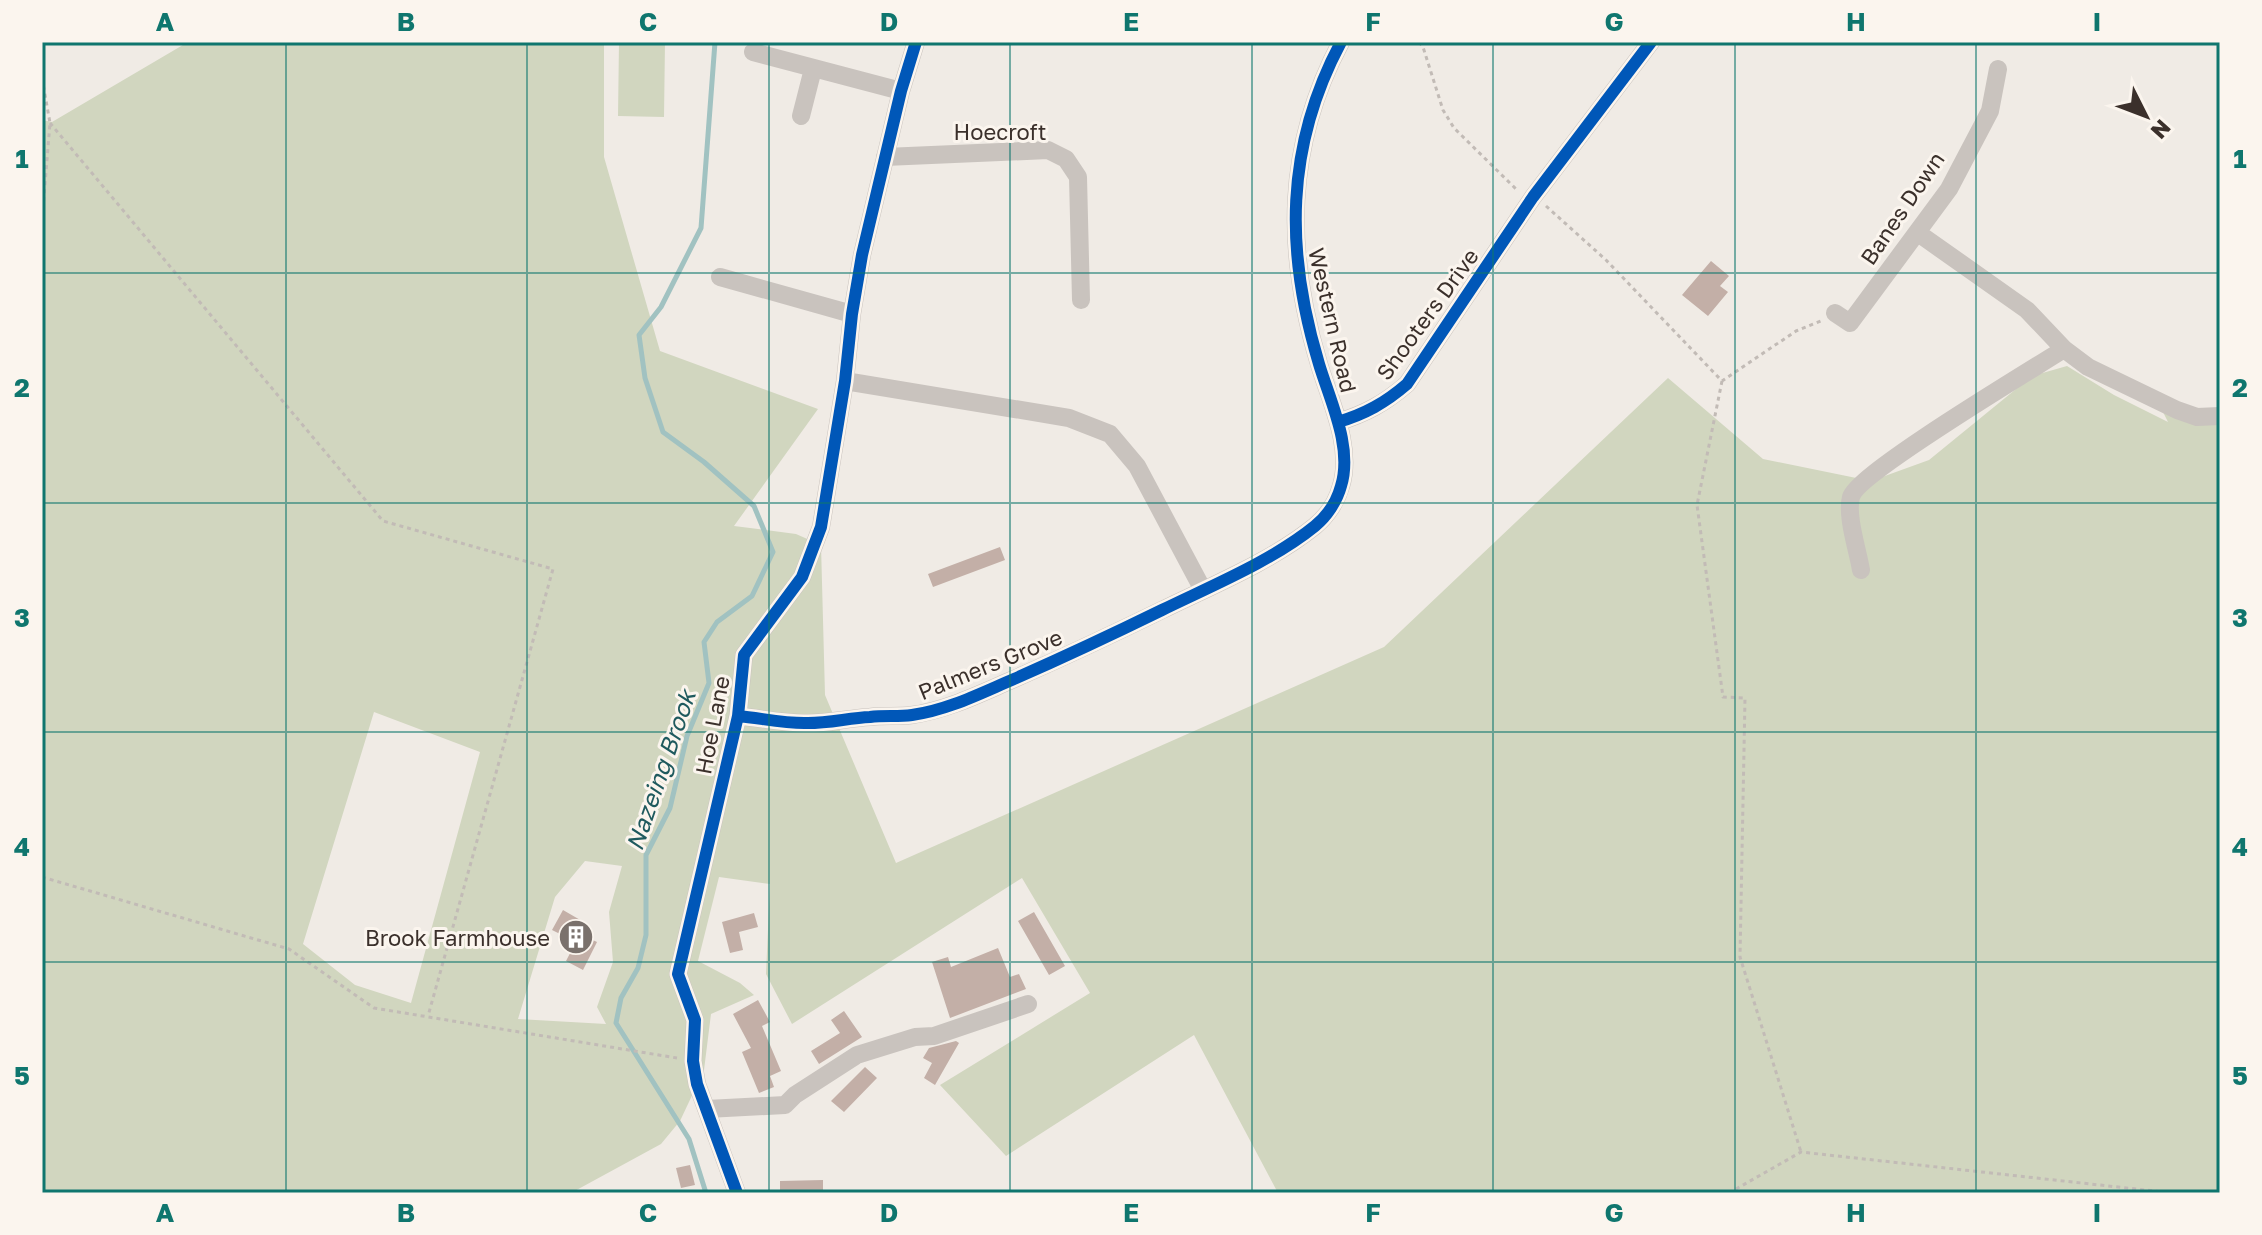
<svg xmlns="http://www.w3.org/2000/svg" width="2262" height="1235" font-family="'Golos Text',sans-serif">
<rect width="100%" height="100%" fill="#f0ebe5"/>
<path fill="#d1d6bf" fill-rule="evenodd" d="M 188,42 L 604,42 L 604,157 L 660,351 L 818,409 L 734,526 L 796,534 L 821,545 L 825,695 L 896,863 L 1384,647 L 1668,378 L 1763,459 L 1871,481 L 1929,460 L 2032,376 L 2067,366 L 2114,395 L 2168,422 L 2158,402 L 2177,410 L 2220,411 L 2220,1193 L 1278,1193 L 1194,1035 L 1006,1156 L 940,1085 L 1090,993 L 1022,878 L 792,1024 L 766,974 L 770,884 L 719,877 L 698,961 L 740,983 L 754,995 L 711,1014 L 704,1070 L 680,1121 L 661,1144 L 571,1193 L 42,1193 L 42,120 L 52,122 ZM 374,712 L 480,752 L 411,1003 L 355,985 L 303,944 ZM 585,861 L 622,866 L 609,912 L 613,962 L 597,1007 L 606,1024 L 518,1019 L 555,897 Z
M 619,42 L 665,42 L 664,117 L 618,116 Z"/>
<g fill="none" stroke-linecap="round" stroke-linejoin="round">
<path stroke="#a1c2c1" stroke-width="5" d="M 706,1193 L 689,1139 L 616,1023 L 621,998 L 638,968 L 646,935 L 646,855 L 670,808 L 687,736 L 709,683 L 704,642 L 717,622 L 752,596 L 773,552 L 754,506 L 704,462 L 663,432 L 645,378 L 639,335 L 661,307 L 701,228 L 715,42"/>
</g>
<path fill="#c3afa7" d="M 1711,261 L 1729,276 L 1720,286 L 1728,292 L 1708,316 L 1682,295 Z
M 1000,547 L 1005,560 L 933,587 L 928,574 Z
M 563,910 L 582,921 L 572,940 L 552,930 Z
M 1034,912 L 1065,966 L 1049,975 L 1018,921 Z
M 754,913 L 758,927 L 739,932 L 743,950 L 730,953 L 722,922 Z
M 580,934 L 597,942 L 583,970 L 566,961 Z
M 998,948 L 1010,977 L 1019,974 L 1026,989 L 950,1018 L 932,962 L 948,957 L 951,967 Z
M 758,1000 L 770,1022 L 762,1026 L 781,1071 L 770,1076 L 774,1087 L 759,1093 L 742,1052 L 751,1048 L 733,1014 Z
M 844,1011 L 862,1037 L 819,1064 L 811,1051 L 840,1033 L 831,1020 Z
M 956,1041 L 959,1043 L 935,1085 L 924,1078 L 932,1063 L 923,1058 L 929,1048 Z
M 865,1067 L 877,1078 L 844,1112 L 831,1101 Z
M 690,1165 L 695,1185 L 681,1188 L 676,1168 Z
M 823,1180 L 823,1193 L 780,1193 L 780,1181 Z"/>
<g fill="none" stroke-linecap="round" stroke-linejoin="round">
<path stroke="#c2bbb6" stroke-width="3" stroke-dasharray="4 4" stroke-linecap="butt" d="M 1419,42 L 1423,47 L 1443,110 L 1454,128 L 1516,189
M 42,78 L 50,123 L 42,221
M 50,123 L 383,521 L 553,569 L 428,1016
M 1546,206 L 1606,260 L 1722,381 L 1796,331 L 1821,321
M 1722,381 L 1697,505 L 1723,697 L 1745,698 L 1740,957 L 1801,1152
M 42,877 L 289,949 L 374,1008 L 677,1058
M 1729,1193 L 1801,1152 L 2172,1193"/>
<path stroke="#c9c3be" stroke-width="18" d="M 753,52 L 901,91
M 801,116 L 813,69
M 885,157 L 1048,150 L 1066,159 L 1078,177 L 1081,300
M 1918,233 L 2027,310 L 2064,349 L 2088,367 L 2177,410 L 2197,417 L 2220,416
M 720,277 L 852,314
M 1835,313 L 1850,323 L 1949,189 L 1990,111 L 1998,69
M 845,381 L 1069,418 L 1110,434 L 1137,466 L 1203,590
M 1338,422 C 1365,414 1385,403 1407,384 L 1533,197 L 1651,42
M 1861,570 C 1858,551 1846,516 1851,497 C 1858,473 2033,369 2064,349
M 738,716 C 760,718 782,723 804,723 C 826,724 848,718 870,717 C 884,715 898,717 912,715 C 948,710 981,693 1014,679 C 1064,657 1113,634 1162,610 C 1211,586 1272,561 1315,526 C 1327,516 1337,501 1341,486 C 1353,447 1330,401 1319,364 C 1285,251 1285,147 1341,42
M 707,1109 L 785,1105 L 795,1095 L 857,1055 L 915,1037 L 934,1036 L 1028,1004
M 737,1193 L 697,1084 L 693,1061 L 695,1020 L 678,974 L 738,716 L 744,655 L 802,577 L 821,527 L 845,381 L 852,314 L 862,255 L 901,91 L 916,42"/>
<g stroke="#fbf5ee" stroke-width="17">
<path id="cycleway" d="M 1338,422 C 1365,414 1385,403 1407,384 L 1533,197 L 1651,42
M 738,716 C 760,718 782,723 804,723 C 826,724 848,718 870,717 C 884,715 898,717 912,715 C 948,710 981,693 1014,679 C 1064,657 1113,634 1162,610 C 1211,586 1272,561 1315,526 C 1327,516 1337,501 1341,486 C 1353,447 1330,401 1319,364 C 1285,251 1285,147 1341,42
M 737,1193 L 697,1084 L 693,1061 L 695,1020 L 678,974 L 738,716 L 744,655 L 802,577 L 821,527 L 845,381 L 852,314 L 862,255 L 901,91 L 916,42"/>
</g>
<use href="#cycleway" stroke="#0057b8" stroke-width="12"/>
</g>
<path fill="none" stroke="#0f766e" stroke-width="2" stroke-opacity="0.55" d="M 286,42 L 286,1193M 527,42 L 527,1193M 769,42 L 769,1193M 1010,42 L 1010,1193M 1252,42 L 1252,1193M 1493,42 L 1493,1193M 1735,42 L 1735,1193M 1976,42 L 1976,1193M 42,273 L 2220,273M 42,503 L 2220,503M 42,732 L 2220,732M 42,962 L 2220,962"/>
<defs>
<g id="building-disc" transform="scale(1.8)"><circle r="9.5" fill="#7a716c" stroke="#fbf5ee"/><path d="M-4-6H4V6H1V3H-1V6H-4ZM-2.5-4.3h1.7v1.8h-1.7ZM.8-4.3h1.7v1.8H.8ZM-2.5-1h1.7V.8h-1.7ZM.8-1h1.7V.8H.8Z" fill="#fff"/></g>
</defs>
<g fill-rule="evenodd">
<use href="#building-disc" x="576" y="937"/>
</g>
<g text-anchor="middle" dominant-baseline="central" stroke-width="6" stroke-linejoin="round" paint-order="stroke">
<g font-size="22" fill="#3b302b" stroke="#fbf5ee">
<text x="1000" y="131">Hoecroft</text>
<text transform="translate(1902 208) rotate(-56)">Banes Down</text>
<text transform="translate(1427 314) rotate(-54)">Shooters Drive</text>
<text transform="translate(1333 320) rotate(77)">Western Road</text>
<text transform="translate(990 664) rotate(-22)">Palmers Grove</text>
<text transform="translate(712 725) rotate(-79)">Hoe Lane</text>
</g>
<g font-size="22" fill="#3b302b" stroke="#fbf5ee" text-anchor="end">
<text x="550" y="937">Brook Farmhouse</text>
</g>
<g font-size="24" font-style="italic" fill="#1f5a5e" stroke="#fbf5ee">
<text transform="translate(660 770) rotate(-71)">Nazeing Brook</text>
</g>
</g>
<rect width="2262" height="1235" fill="none" stroke="#fbf5ee" stroke-width="88"/>
<g transform="translate(2146 116) rotate(132)" stroke="#fbf5ee" stroke-width="6" paint-order="stroke">
<path d="M0-6L14 30L0 20L-14 30Z" fill="#3b302b"/>
<text y="-12" font-size="22" font-weight="bold" text-anchor="middle" fill="#3b302b">N</text>
</g>
<rect x="44" y="44" width="2174" height="1147" fill="none" stroke="#0f766e" stroke-width="3"/>
<g font-size="26" text-anchor="middle" font-weight="bold" fill="#0f766e">
<text x="165" y="31">A</text>
<text x="406" y="31">B</text>
<text x="648" y="31">C</text>
<text x="889" y="31">D</text>
<text x="1131" y="31">E</text>
<text x="1373" y="31">F</text>
<text x="1614" y="31">G</text>
<text x="1856" y="31">H</text>
<text x="2097" y="31">I</text>
<text x="22" y="168">1</text>
<text x="2240" y="168">1</text>
<text x="22" y="397">2</text>
<text x="2240" y="397">2</text>
<text x="22" y="627">3</text>
<text x="2240" y="627">3</text>
<text x="22" y="856">4</text>
<text x="2240" y="856">4</text>
<text x="22" y="1085">5</text>
<text x="2240" y="1085">5</text>
<text x="165" y="1222">A</text>
<text x="406" y="1222">B</text>
<text x="648" y="1222">C</text>
<text x="889" y="1222">D</text>
<text x="1131" y="1222">E</text>
<text x="1373" y="1222">F</text>
<text x="1614" y="1222">G</text>
<text x="1856" y="1222">H</text>
<text x="2097" y="1222">I</text>
</g>
</svg>
